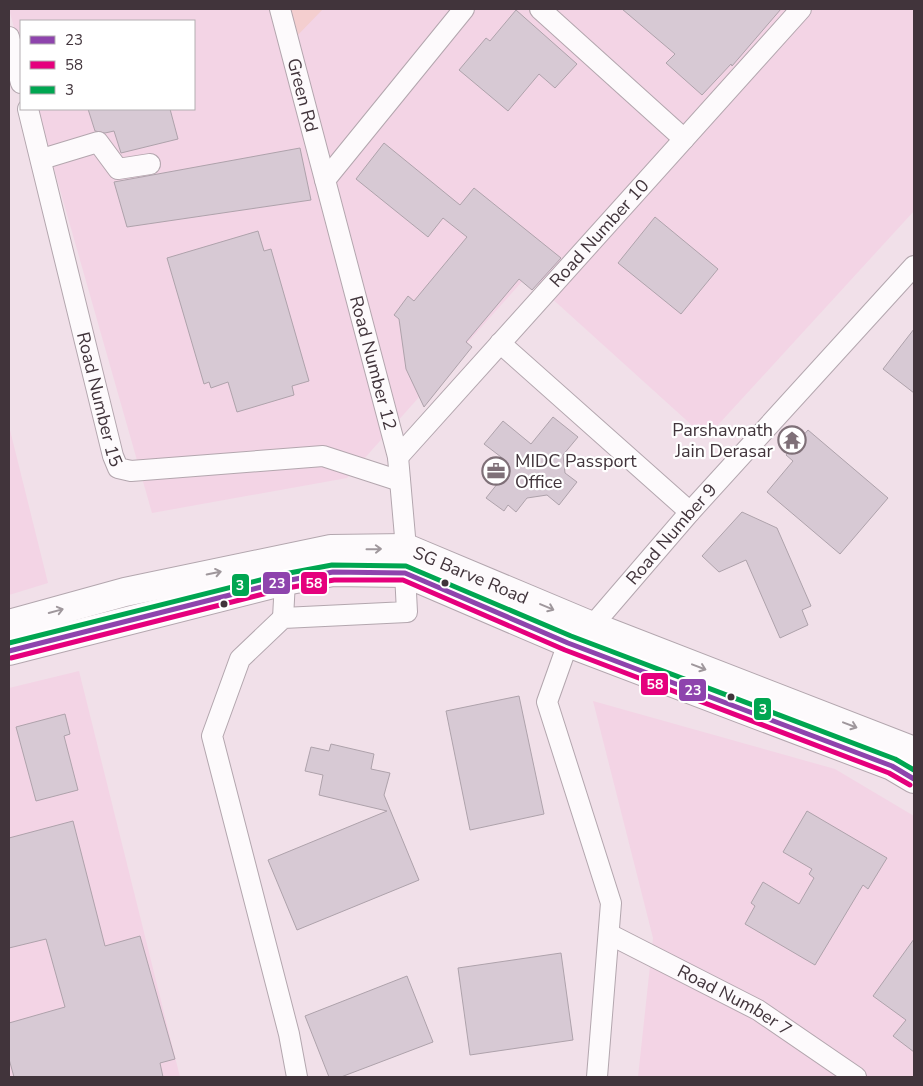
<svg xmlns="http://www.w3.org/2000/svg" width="923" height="1086" font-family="'Nunito Sans',sans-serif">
<rect width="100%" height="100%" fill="#f1e0e9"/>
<path fill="#f3d4e5" d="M 9,9 L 914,9 L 914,211 L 706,438 L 527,276 L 347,478 L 152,513 L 37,109 L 194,109 L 194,21 L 21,21 L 21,53 Z
M 9,426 L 48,583 L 9,595 Z
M 79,671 L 180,1077 L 9,1077 L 9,688 Z
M 593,701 L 835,769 L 914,816 L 914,1077 L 638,1077 L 653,938 Z"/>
<path fill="#f4cecf" d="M 285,9 L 323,9 L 293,40 Z"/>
<path fill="#d7c9d4" stroke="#aea2ab" d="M 622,9 L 781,9 L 732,66 L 731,64 L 702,95 L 666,63 L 675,54 Z
M 516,10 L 577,64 L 555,88 L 539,74 L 508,111 L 459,70 L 486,38 L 490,41 Z
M 88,109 L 170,109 L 178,139 L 121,153 L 114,131 L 105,133 L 95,131 Z
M 384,143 L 460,205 L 474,188 L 561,258 L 532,290 L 519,279 L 466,342 L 472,347 L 424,407 L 406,369 L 399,319 L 394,315 L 408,296 L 414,301 L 467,237 L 443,218 L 428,237 L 356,179 Z
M 300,148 L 311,200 L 127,227 L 114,182 Z
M 655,217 L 718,269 L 681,314 L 618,263 Z
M 258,231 L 264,251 L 271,249 L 309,381 L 292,386 L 294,395 L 237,412 L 228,382 L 211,388 L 209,382 L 204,384 L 167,258 Z
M 914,329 L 914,393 L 883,369 Z
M 553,417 L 578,437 L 563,455 L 565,473 L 577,482 L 559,505 L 547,495 L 527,498 L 516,512 L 508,505 L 504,511 L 486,498 L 506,473 L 505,460 L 484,444 L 503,421 L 531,444 Z
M 808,430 L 888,498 L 840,554 L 767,492 L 793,461 L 786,455 Z
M 742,512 L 777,528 L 811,606 L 802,610 L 808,625 L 780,638 L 746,560 L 719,572 L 702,556 Z
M 519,696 L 544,814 L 470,830 L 446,711 Z
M 65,714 L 70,734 L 64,736 L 78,790 L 36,801 L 16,727 Z
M 331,744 L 374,754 L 371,769 L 390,773 L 384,795 L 419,880 L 297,930 L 268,860 L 387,811 L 319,795 L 323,775 L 305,771 L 311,747 L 329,751 Z
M 807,811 L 887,858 L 868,889 L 863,885 L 815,965 L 745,924 L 755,906 L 751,903 L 763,882 L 799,904 L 814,878 L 809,874 L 812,869 L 783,852 Z
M 73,821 L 105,946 L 140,936 L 175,1059 L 160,1063 L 163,1077 L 14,1077 L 9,1059 L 9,1023 L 65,1007 L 46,939 L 9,948 L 9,838 Z
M 914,939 L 914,1052 L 893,1036 L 906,1020 L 873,996 Z
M 561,953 L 573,1040 L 470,1055 L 458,968 Z
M 407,976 L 433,1042 L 341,1077 L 329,1077 L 305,1016 Z"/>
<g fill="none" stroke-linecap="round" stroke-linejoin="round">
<g stroke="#b3a6ae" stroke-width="22">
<g id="street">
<path id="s1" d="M 280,9 L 398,457 L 406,548"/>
<path d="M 540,9 L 684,139"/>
<path d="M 9,37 L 21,83"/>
<path id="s2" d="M 28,109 L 113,456 L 118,468 L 131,471 L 323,456 L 400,481"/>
<path d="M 42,159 L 98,142 L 118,169 L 150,164"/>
<path d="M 325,180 L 464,9"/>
<path d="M 500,343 L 690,512"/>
<path id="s3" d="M 398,457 L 801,9"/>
<path d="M 283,618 L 285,581"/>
<path id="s4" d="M 609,934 L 758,1010 L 856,1077"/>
<path d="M 297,1077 L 289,1034 L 212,736 L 240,659 L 283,618 L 407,612 L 405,573"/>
<path id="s5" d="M 597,1077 L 611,903 L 547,702 L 568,643 L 592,626 L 690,512 L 914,266"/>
</g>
</g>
<g stroke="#b3a6ae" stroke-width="30">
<g id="secondary">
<path id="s6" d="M 9,624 L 125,592 L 331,549 L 406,548 L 592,626 L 914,751"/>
<path d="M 9,651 L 285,581 L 333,572 L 405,573 L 568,643 L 892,766 L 914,779"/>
</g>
</g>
<use href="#street" stroke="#fdfafc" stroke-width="20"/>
<use href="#secondary" stroke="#fdfafc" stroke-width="28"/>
<g stroke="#fff" stroke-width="9">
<path id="bus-1" d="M 9,651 L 285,581 L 333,572 L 405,573 L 568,643 L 892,766 L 914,779"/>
</g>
<g stroke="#fff" stroke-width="9">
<path id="bus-2" d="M 11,658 L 287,588 L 334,580 L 403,580 L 565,650 L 889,773 L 910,785"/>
</g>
<g stroke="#fff" stroke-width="9">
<path id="bus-3" d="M 9,643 L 284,574 L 332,565 L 406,566 L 571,636 L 895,759 L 914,770"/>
</g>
<use href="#bus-1" stroke="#8e44ad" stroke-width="5"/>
<use href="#bus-2" stroke="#e5007d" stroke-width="5"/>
<use href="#bus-3" stroke="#00a651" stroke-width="5"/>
</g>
<defs><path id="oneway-shaft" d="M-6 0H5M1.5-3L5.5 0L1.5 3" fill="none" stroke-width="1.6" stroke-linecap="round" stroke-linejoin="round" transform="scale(1.25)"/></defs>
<g stroke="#9f979c">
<use href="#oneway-shaft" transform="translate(374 549) rotate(-1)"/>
<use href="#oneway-shaft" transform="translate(214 573) rotate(-12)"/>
<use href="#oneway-shaft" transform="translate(547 607) rotate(23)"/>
<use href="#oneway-shaft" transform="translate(56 611) rotate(-15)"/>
<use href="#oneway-shaft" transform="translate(699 667) rotate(21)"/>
<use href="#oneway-shaft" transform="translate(850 725) rotate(21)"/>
</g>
<defs>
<g id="temple-ring" transform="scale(1.4375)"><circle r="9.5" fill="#fff" stroke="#7f7078" stroke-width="1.5"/><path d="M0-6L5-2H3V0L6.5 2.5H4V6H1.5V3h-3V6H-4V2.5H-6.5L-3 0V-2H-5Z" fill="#7f7078"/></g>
<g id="office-ring" transform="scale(1.4375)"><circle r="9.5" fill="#fff" stroke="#7f7078" stroke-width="1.5"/><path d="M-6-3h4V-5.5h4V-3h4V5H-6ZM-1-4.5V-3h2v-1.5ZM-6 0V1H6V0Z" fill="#7f7078"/></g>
</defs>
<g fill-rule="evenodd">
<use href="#temple-ring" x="792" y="440"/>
<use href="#office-ring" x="496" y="471"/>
</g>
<g fill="#41343b" stroke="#fff" stroke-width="2">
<circle cx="445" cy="583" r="4.5"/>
<circle cx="224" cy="604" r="4.5"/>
<circle cx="731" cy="697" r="4.5"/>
</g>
<g text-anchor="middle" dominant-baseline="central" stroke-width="4.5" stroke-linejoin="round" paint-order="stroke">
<g font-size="18" fill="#41343b" stroke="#fff">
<text stroke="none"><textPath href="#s1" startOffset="89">Green Rd</textPath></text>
<text stroke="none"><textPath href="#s3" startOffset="301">Road Number 10</textPath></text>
<text stroke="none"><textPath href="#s1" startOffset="366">Road Number 12</textPath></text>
<text stroke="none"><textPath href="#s2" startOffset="299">Road Number 15</textPath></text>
<text stroke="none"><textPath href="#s5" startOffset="599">Road Number 9</textPath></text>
<text stroke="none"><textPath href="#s6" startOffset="476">SG Barve Road</textPath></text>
<text stroke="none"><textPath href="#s4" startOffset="142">Road Number 7</textPath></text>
</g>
<g font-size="18" fill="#41343b" stroke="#fff" text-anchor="end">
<text x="773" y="430">Parshavnath<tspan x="773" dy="21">Jain Derasar</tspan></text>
<text x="515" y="461" text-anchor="start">MIDC Passport<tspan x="515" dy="21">Office</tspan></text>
</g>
</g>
<g stroke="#fff" stroke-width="2">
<rect x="262" y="571" width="29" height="24" rx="5" fill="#8e44ad"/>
<rect x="300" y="571" width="28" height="24" rx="5" fill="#e5007d"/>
<rect x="231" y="573" width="19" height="24" rx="5" fill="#00a651"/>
<rect x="640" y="672" width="29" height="24" rx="5" fill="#e5007d"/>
<rect x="678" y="678" width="29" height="24" rx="5" fill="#8e44ad"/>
<rect x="753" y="697" width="19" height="24" rx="5" fill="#00a651"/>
</g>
<g font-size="14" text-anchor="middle" font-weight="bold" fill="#fff">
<text x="277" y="588">23</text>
<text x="314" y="588">58</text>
<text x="240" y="590">3</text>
<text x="655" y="689">58</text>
<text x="693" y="695">23</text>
<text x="763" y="714">3</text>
</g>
<rect width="923" height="1086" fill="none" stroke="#41343b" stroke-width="20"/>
<rect x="20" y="20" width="175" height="90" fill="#ffffff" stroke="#b3aeb1"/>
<rect x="30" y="36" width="25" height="8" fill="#8e44ad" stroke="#b3aeb1"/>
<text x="65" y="45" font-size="15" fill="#41343b">23</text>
<rect x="30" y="61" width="25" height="8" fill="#e5007d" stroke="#b3aeb1"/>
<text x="65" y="70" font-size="15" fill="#41343b">58</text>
<rect x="30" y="86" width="25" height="8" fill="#00a651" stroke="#b3aeb1"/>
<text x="65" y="95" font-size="15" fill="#41343b">3</text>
</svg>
